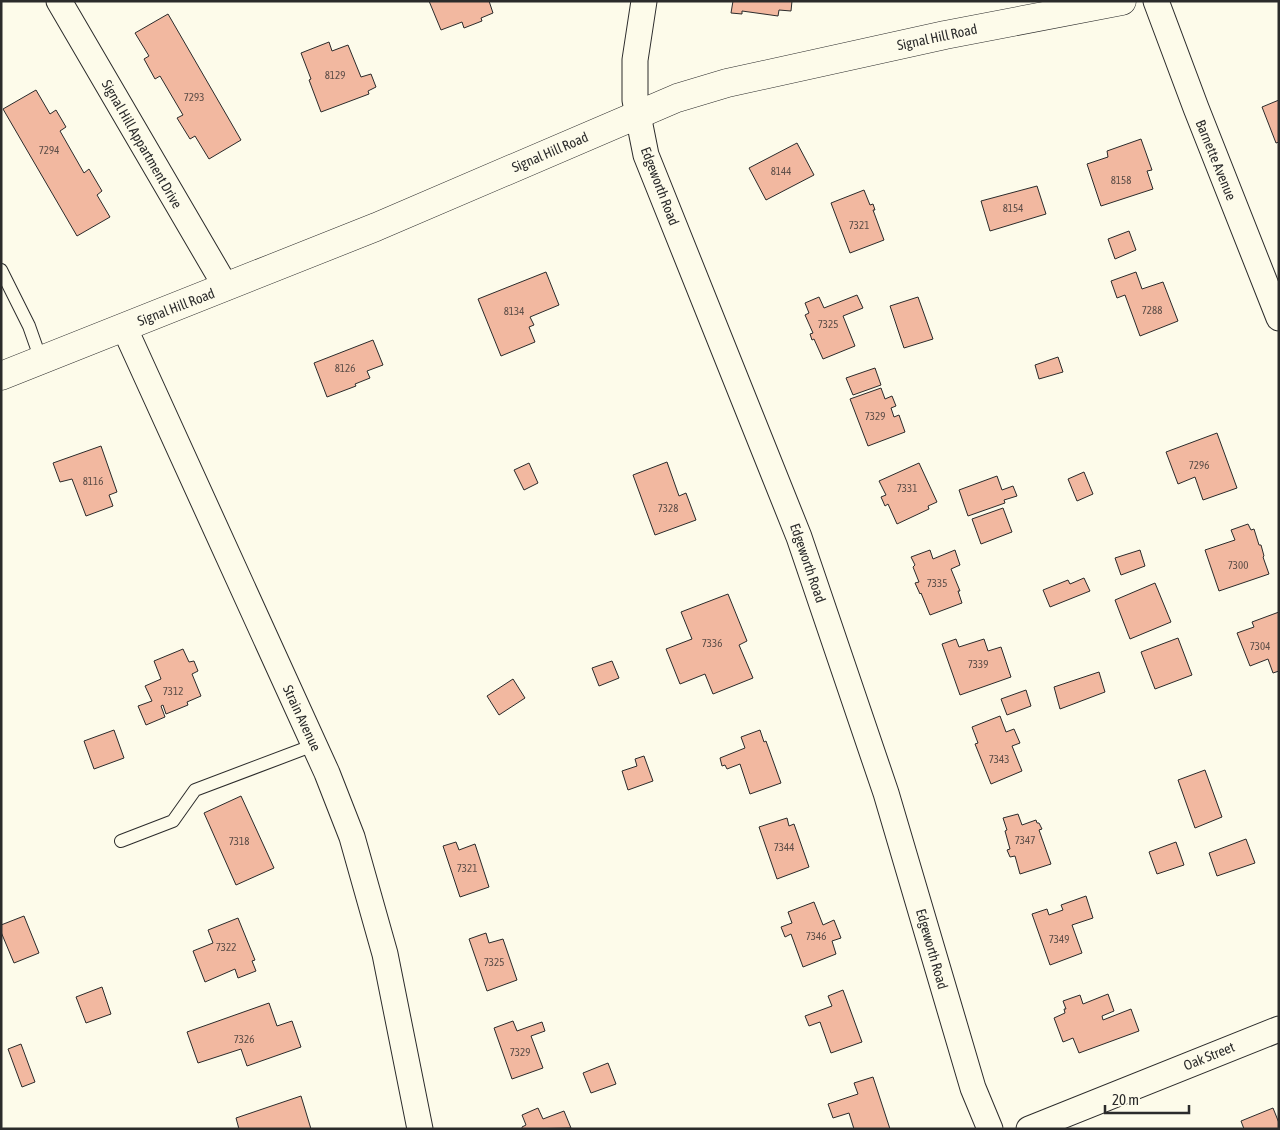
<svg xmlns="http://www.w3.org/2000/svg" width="1280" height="1130" font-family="'Asap Condensed',sans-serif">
<rect width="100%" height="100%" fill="#fdfbea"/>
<path fill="#f2b8a0" stroke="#2b2b2b" d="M 429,1 L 489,1 L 493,13 L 481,18 L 482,21 L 464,28 L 462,22 L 441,30 Z
M 733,1 L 792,1 L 791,11 L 779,10 L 778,16 L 742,11 L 742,14 L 731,13 Z
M 168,14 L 241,140 L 209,159 L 195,136 L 190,139 L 177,118 L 183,115 L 160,76 L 155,79 L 144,59 L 149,56 L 135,33 Z
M 329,42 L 332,51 L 348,45 L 361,77 L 371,74 L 376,87 L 368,91 L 369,94 L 321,112 L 309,80 L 311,79 L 301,53 Z
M 36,90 L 50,114 L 56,110 L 66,127 L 60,131 L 84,173 L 89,169 L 102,191 L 97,195 L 110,217 L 77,236 L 3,109 Z
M 1279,100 L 1279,142 L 1276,143 L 1262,107 Z
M 1141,139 L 1152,170 L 1147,171 L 1153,189 L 1101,206 L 1087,164 L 1108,157 L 1107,151 Z
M 797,143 L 814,175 L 766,200 L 749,168 Z
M 1037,186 L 1046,214 L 990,231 L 981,201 Z
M 864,190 L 870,205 L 873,204 L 875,210 L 873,210 L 884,240 L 850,253 L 831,203 Z
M 1129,231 L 1136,250 L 1115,259 L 1108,239 Z
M 546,272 L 559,305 L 530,317 L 534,325 L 529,327 L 535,342 L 501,356 L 478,299 Z
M 1136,272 L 1142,289 L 1163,282 L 1178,321 L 1140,336 L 1125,295 L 1117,298 L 1111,281 Z
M 857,295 L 863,308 L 843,316 L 855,346 L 823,359 L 814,339 L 812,340 L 810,334 L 813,333 L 805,315 L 809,313 L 805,303 L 819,297 L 824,308 Z
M 918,297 L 933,339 L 904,348 L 890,306 Z
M 373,340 L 383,365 L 367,371 L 370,378 L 355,384 L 356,386 L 327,397 L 314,363 Z
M 1058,357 L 1063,372 L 1039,379 L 1035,365 Z
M 875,368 L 881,385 L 853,395 L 846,378 Z
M 881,388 L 885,399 L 892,396 L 896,406 L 891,408 L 894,417 L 899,415 L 905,432 L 868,446 L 850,399 Z
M 1217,433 L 1237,488 L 1203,500 L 1195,477 L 1178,484 L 1166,452 Z
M 101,446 L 117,492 L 109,495 L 113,506 L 86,516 L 72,479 L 60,482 L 53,463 Z
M 667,462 L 679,496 L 686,493 L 696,520 L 655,535 L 633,475 Z
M 529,463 L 538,483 L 524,490 L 514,470 Z
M 919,463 L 937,502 L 928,506 L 929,509 L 897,524 L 888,504 L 885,506 L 881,497 L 886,495 L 879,481 Z
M 1084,472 L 1093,494 L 1077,501 L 1068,479 Z
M 997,476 L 1002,490 L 1013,486 L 1017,496 L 1004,500 L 1005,503 L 968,516 L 959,490 Z
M 1003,508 L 1012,532 L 981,544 L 972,519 Z
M 1248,524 L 1251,530 L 1254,529 L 1259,545 L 1261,545 L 1264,556 L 1263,557 L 1269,574 L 1219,591 L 1205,550 L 1235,540 L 1231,530 Z
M 930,550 L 933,559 L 955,550 L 960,565 L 951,569 L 960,591 L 958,591 L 962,603 L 930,615 L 921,593 L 920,594 L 915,583 L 919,582 L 913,567 L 915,565 L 911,557 Z
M 1140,550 L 1145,566 L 1121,575 L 1115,558 Z
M 1084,578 L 1090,591 L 1050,607 L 1043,590 L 1068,580 L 1070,584 Z
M 1155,583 L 1171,622 L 1130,639 L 1115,600 Z
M 728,594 L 747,641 L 739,645 L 753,678 L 713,694 L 705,674 L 680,684 L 666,649 L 692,639 L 681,612 Z
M 1279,612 L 1279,671 L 1273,673 L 1268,659 L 1250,666 L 1237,633 L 1254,627 L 1252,622 Z
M 1178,638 L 1192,675 L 1155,689 L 1141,652 Z
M 956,639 L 959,647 L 984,639 L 988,651 L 1001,647 L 1011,677 L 960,695 L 942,644 Z
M 183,649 L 189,662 L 194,661 L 198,671 L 192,674 L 201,696 L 187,702 L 188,705 L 166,714 L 163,705 L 161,706 L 165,717 L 146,725 L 138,706 L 152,701 L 145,686 L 161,679 L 154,661 Z
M 612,661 L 619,678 L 599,686 L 592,668 Z
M 1099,672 L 1105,692 L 1060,709 L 1054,687 Z
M 513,679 L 525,698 L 499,715 L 487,696 Z
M 1026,690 L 1031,706 L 1007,715 L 1001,699 Z
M 1000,716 L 1006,732 L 1014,729 L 1020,743 L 1012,746 L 1022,771 L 991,784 L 975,744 L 978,743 L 972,727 Z
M 114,730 L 124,758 L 94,769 L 84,741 Z
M 760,730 L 764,742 L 766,741 L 781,783 L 750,794 L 740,764 L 727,769 L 725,765 L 722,766 L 720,758 L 745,748 L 741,737 Z
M 644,756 L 653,781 L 628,790 L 622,771 L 637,766 L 635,759 Z
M 1205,770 L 1222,817 L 1195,828 L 1178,780 Z
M 241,796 L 274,868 L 236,885 L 204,813 Z
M 1018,814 L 1022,825 L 1036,820 L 1037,823 L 1039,823 L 1042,829 L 1039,830 L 1051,864 L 1020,874 L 1015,856 L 1010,857 L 1007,850 L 1010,849 L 1005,831 L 1007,830 L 1003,818 Z
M 787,818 L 789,826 L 794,824 L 809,867 L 777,879 L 759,827 Z
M 1246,839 L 1255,863 L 1217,876 L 1209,853 Z
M 456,842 L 459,850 L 475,844 L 489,887 L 460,897 L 443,846 Z
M 1176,842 L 1184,865 L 1157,874 L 1149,852 Z
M 1086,896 L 1093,918 L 1072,925 L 1082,953 L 1050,965 L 1032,914 L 1047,909 L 1049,915 L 1063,910 L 1061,905 Z
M 814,902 L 823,925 L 834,920 L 841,938 L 832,941 L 836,954 L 803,967 L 791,934 L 785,937 L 781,927 L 792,923 L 788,912 Z
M 24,916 L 39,953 L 14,963 L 1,932 L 1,925 Z
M 238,918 L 255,960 L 252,961 L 256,971 L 238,978 L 235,969 L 205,982 L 193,951 L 213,943 L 208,930 Z
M 486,933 L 489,943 L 503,939 L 517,980 L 487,991 L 469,939 Z
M 102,987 L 111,1014 L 86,1023 L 76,997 Z
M 843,990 L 862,1042 L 831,1053 L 820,1022 L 809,1026 L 805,1016 L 832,1006 L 828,996 Z
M 1108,994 L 1114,1011 L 1102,1016 L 1103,1020 L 1131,1009 L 1139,1031 L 1079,1053 L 1073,1038 L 1063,1042 L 1054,1018 L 1065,1013 L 1064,1009 L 1066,1009 L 1063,1001 L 1080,995 L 1083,1004 Z
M 269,1003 L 277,1026 L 292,1021 L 301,1047 L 247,1066 L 241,1049 L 198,1063 L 187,1032 Z
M 513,1021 L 517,1031 L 542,1022 L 545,1031 L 531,1036 L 543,1068 L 512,1079 L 494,1028 Z
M 21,1044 L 35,1082 L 22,1087 L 8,1049 Z
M 608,1063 L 616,1084 L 591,1093 L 583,1073 Z
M 873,1077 L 890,1129 L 854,1129 L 849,1113 L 833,1118 L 828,1104 L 858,1094 L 854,1083 Z
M 301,1096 L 311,1129 L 239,1129 L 236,1118 Z
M 538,1108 L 543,1119 L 564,1111 L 571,1128 L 522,1129 L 522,1127 L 526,1125 L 522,1115 Z
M 1273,1108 L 1279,1123 L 1279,1129 L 1244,1129 L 1241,1121 Z"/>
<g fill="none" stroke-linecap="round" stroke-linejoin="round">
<g stroke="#2b2b2b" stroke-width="14">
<path id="lane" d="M 1,270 L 29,326 L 41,360
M 121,841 L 173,821 L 195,790 L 314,745"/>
</g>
<g stroke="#2b2b2b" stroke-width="27">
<path id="street" d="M 59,1 L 226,287
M 644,1 L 635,60 L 635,100 L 646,155 L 799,537 L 886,793 L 973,1088 L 990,1129
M 1156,1 L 1196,108 L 1279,318
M 124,327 L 327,773 L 352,837 L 385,954 L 420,1129
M 1029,1129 L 1279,1029"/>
</g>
<g stroke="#2b2b2b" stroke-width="29">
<path id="secondary" d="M 1,376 L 376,227 L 677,98 L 727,83 L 945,35 L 1122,1"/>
</g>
<use href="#lane" stroke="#fdfbea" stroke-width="12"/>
<use href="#street" stroke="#fdfbea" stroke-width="25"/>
<use href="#secondary" stroke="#fdfbea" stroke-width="28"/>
</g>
<g text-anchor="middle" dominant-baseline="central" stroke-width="4" stroke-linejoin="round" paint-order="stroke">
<g font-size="11" fill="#5d4e48">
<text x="335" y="75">8129</text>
<text x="194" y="97">7293</text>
<text x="49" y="150">7294</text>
<text x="781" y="171">8144</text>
<text x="1121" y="180">8158</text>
<text x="1013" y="208">8154</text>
<text x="859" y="225">7321</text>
<text x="1152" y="310">7288</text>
<text x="514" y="311">8134</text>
<text x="828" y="324">7325</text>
<text x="345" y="368">8126</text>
<text x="875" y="416">7329</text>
<text x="1199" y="465">7296</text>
<text x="93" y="481">8116</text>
<text x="907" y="488">7331</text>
<text x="668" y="508">7328</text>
<text x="1238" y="565">7300</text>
<text x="937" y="583">7335</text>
<text x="712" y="643">7336</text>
<text x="1260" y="646">7304</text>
<text x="978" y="664">7339</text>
<text x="173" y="691">7312</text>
<text x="999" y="759">7343</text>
<text x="1025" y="840">7347</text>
<text x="239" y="841">7318</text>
<text x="784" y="847">7344</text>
<text x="467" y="868">7321</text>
<text x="816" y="936">7346</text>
<text x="1059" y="939">7349</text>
<text x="226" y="947">7322</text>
<text x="494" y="962">7325</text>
<text x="244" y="1039">7326</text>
<text x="520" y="1052">7329</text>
</g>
<g font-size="14" fill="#2b2b2b" stroke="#fdfbea">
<text transform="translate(937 37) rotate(-12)">Signal Hill Road</text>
<text transform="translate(142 144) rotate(60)">Signal Hill Appartment Drive</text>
<text transform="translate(550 152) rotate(-23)">Signal Hill Road</text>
<text transform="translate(1216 160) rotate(68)">Barnette Avenue</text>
<text transform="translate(660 186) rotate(69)">Edgeworth Road</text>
<text transform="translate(176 307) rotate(-21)">Signal Hill Road</text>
<text transform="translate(808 563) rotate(71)">Edgeworth Road</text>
<text transform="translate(302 718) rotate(65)">Strain Avenue</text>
<text transform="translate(932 949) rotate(74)">Edgeworth Road</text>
<text transform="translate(1209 1056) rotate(-22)">Oak Street</text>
</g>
</g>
<rect width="1280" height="1130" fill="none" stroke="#2b2b2b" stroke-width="5"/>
<path d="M1105 1105v8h84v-8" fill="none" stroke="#2b2b2b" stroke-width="2.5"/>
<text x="1112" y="1105" font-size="15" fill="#2b2b2b" stroke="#fdfbea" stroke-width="4" paint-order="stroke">20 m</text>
</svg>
